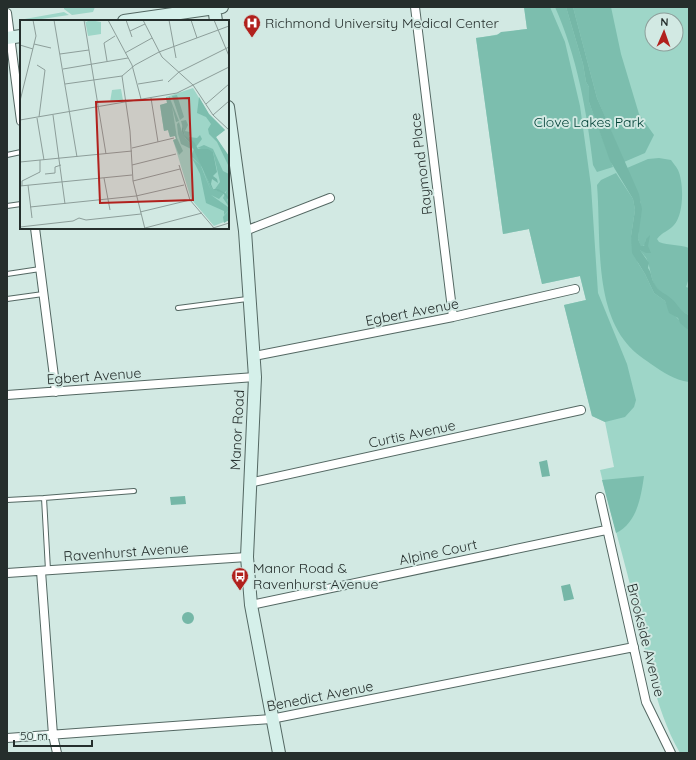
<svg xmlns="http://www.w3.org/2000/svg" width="696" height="760" font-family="Quicksand,sans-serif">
<rect width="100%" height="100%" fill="#d2e9e3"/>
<path fill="#9ed6c8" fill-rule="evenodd" d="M 64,7 L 95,7 L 93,12 L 72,15 L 64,9 Z
M 524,7 L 689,7 L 689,753 L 680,753 C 653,706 646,649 633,597 C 623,554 610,513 600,470 L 614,467 L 605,422 L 592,416 L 564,305 L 586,300 L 580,276 L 542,284 L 529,229 L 503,234 L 476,38 C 494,36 509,31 527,29 ZM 652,20 L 676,20 L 676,44 L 652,44 Z
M 64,12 L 69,15 L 21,22 L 19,20 Z"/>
<path fill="#7cbeae" d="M 524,7 L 550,7 L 565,42 L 580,106 L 591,186 L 598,293 L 627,364 L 636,400 L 634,407 L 625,417 L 605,422 L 592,416 L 564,305 L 586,300 L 580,276 L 542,284 L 529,229 L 503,234 L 476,38 L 497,35 L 501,32 L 527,29 Z
M 555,7 L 566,7 L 583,64 L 586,82 L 589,87 L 589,102 L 613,167 L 597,172 L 593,165 C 587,112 577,56 555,7 Z
M 573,7 L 611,7 L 621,54 L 639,114 L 654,135 L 645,153 L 624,162 L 597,98 Z
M 659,158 L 671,160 C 673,163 676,166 678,170 C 684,183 684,214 674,225 C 669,231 662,232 657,239 L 659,242 C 669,246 679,244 689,248 L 689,278 L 686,287 L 689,288 L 689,315 C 681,312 659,292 654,284 C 651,278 650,266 647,260 C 646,256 642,254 640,250 L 648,246 L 648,239 L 646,239 L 645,245 L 641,247 L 638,239 L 641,203 L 627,168 L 648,159 Z
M 616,173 L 633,199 L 635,210 L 631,236 L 638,263 L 645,274 L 654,293 L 665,301 L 668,308 L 689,331 L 689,382 C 674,380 663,372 651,364 C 641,357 631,350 624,340 C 594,300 601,233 597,185 L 601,180 Z
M 644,476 C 641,497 637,523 616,533 L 602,480 Z"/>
<path fill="#75b7a7" d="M 566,7 L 573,7 L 597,98 L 639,194 L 642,209 L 638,239 L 641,246 L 644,246 L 646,239 L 650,235 L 648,246 L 651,253 L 646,253 L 640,250 L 649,263 L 648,268 C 652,273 651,278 654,283 C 658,292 667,294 673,300 C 678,305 681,312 689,315 L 689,331 L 680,323 L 678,318 L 669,313 L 665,301 L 654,293 L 645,274 L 632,253 L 631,236 L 635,210 L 633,199 L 610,161 L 589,102 L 589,87 L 586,82 L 583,64 Z
M 547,460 L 550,476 L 542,477 L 539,462 Z
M 185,496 L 186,504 L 171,505 L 170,497 Z
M 570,584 L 574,599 L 564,601 L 561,586 Z
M182 618a6 6 0 1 1 12 0a6 6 0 1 1-12 0Z"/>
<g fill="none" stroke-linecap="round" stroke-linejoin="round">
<g stroke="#546863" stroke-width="6">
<path id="lane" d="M 7,155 L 21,152
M 7,206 L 21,204
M 7,274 L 40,269
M 7,299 L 43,294
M 178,308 L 247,299
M 44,498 L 134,491
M 7,500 L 44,498 L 48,570"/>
</g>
<g stroke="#546863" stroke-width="10">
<path id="street" d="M 415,7 L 453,317
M 7,13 L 21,121
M 35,228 L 56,392
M 245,231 L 330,198
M 254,356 L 453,317 L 575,289
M 7,395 L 255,377
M 249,483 L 581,410
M 600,497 L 646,702 L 671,753
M 41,571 L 53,735 L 57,753
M 7,573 L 247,557
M 251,605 L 606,530
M 7,738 L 271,719 L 634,647"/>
</g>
<g stroke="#546863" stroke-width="14">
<path id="secondary" d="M 214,7 L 216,21
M 124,21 L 222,7
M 7,38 L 21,36
M 228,107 L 245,231 L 255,377 L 247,557 L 251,605 L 279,753"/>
</g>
<use href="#lane" stroke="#fff" stroke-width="4"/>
<use href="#street" stroke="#fff" stroke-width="8"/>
<use href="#secondary" stroke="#d5f0ea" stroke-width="12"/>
</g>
<defs>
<g id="hospital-pin" transform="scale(0.9)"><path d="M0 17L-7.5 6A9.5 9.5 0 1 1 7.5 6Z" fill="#b1211d" stroke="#d2e9e3"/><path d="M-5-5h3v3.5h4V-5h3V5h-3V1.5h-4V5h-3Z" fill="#fff"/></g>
<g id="bus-pin" transform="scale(0.9)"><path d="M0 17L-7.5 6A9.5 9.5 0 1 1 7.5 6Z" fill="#b1211d" stroke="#d2e9e3"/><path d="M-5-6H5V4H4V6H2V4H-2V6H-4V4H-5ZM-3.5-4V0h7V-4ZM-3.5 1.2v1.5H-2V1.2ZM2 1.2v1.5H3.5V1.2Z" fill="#fff"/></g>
</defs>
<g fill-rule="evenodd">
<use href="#hospital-pin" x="252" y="23"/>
<use href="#bus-pin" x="240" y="576"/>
</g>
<g text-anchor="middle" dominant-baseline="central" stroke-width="4" stroke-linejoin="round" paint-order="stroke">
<g font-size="14" fill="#252e2c" stroke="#d2e9e3" text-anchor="start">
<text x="265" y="23">Richmond University Medical Center</text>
<text x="253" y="568">Manor Road &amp;<tspan x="253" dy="16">Ravenhurst Avenue</tspan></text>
</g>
<g font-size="14" fill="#024137" stroke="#d2e9e3">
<text x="589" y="122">Clove Lakes Park</text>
</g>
<g font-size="14" fill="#252e2c" stroke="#d2e9e3">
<text transform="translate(421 164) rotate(-97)">Raymond Place</text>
<text transform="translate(412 312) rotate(-11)">Egbert Avenue</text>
<text transform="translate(94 376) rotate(-4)">Egbert Avenue</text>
<text transform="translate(237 430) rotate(-87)">Manor Road</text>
<text transform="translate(412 434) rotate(-12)">Curtis Avenue</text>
<text transform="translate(126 552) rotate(-4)">Ravenhurst Avenue</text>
<text transform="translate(438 552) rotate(-12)">Alpine Court</text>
<text transform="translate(646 640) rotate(76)">Brookside Avenue</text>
<text transform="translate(320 696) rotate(-11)">Benedict Avenue</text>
</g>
</g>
<g transform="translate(20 20)">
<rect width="209" height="209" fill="#d2e9e3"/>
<path d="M 65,0 L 66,2 L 70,0 L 81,2 L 81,14 L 68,16 ZM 173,68 L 189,94 L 205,110 L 196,117 L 209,138 L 209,200 L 194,206 L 171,179 L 153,120 L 156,119 L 155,116 L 150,117 L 148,110 L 144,111 L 140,85 L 147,83 L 146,77 ZM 101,69 L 103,80 L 90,82 L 92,70 Z" fill="#9ed6c8"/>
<path d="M 157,75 L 164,97 L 160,100 L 152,76 ZM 149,76 L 159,101 L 156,102 L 152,86 L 157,118 L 163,131 L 159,135 L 153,120 L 156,119 L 155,116 L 150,117 L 148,110 L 144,111 L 140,85 L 147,83 L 146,77 L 149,79 ZM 179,77 L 189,94 L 205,110 L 196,117 L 209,136 L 209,147 L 197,122 L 189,114 L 188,109 L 191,104 L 186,97 L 177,93 ZM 166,100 L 168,105 L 165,111 L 170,112 L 169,117 L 177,118 L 180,115 L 182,119 L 176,127 L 164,117 L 171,124 L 173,128 L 171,129 L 161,124 L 158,114 L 157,104 L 159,102 L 162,112 L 165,116 L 161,101 ZM 184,125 L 193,129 L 203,151 L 209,154 L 209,178 L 207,178 L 209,187 L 203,178 L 207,170 L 199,179 L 191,175 L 208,187 L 209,200 L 204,203 L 203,197 L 209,190 L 204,195 L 204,191 L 186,183 L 180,154 L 172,138 L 181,146 L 191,171 L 182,147 L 171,136 L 174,129 L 192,169 L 202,172 L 195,169 L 200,162 L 193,132 L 177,128 Z" fill="#7cbeae"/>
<path d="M 150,76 L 162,105 L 165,116 L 174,122 L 178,129 L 188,129 L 193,132 L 197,152 L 193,156 L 197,159 L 198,163 L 192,159 L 191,164 L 193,169 L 198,169 L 205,173 L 209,178 L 209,181 L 203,173 L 192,169 L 171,124 L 167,120 L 162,112 L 162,105 Z" fill="#75b7a7"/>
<path fill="none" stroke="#8d9e9a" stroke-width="1" d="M 34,0 L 57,137M 64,0 L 86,134M 88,0 L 112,45 L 121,79M 106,0 L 112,17M 123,0 L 142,37 L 173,65M 149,0 L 156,38M 171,0 L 177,18M 194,0 L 209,36M 110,11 L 125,4M 14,24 L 31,28M 0,25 L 13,29M 105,33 L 132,18M 40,34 L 69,30M 87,41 L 84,23 L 95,16M 17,45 L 25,50 L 19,97M 43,49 L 108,38M 102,56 L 110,111 L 113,161 L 125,209M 148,62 L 159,52 L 209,27M 45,64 L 102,56 L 115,45 L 139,32 L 209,6M 118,64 L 143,60M 173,65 L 193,95 L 209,110M 131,78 L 138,122M 0,81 L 16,16 L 13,0M 186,84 L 209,64M 33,95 L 45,184M 193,95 L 209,81M 17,98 L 24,140M 0,100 L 157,73 L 209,47M 112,128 L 154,118M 0,142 L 112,131M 112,145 L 156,134M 159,145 L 170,180 L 194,208M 25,154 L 35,153 L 35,147 L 41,145M 84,158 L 90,190M 113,161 L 160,149M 8,165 L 12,198M 0,166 L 112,155M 2,166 L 2,161 L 20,152 L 20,140M 10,187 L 116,176 L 164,165M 120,192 L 170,180M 0,207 L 53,201 L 59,198 L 66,200 L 121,194M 125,208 L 182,193M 190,209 L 209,203"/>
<path fill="#b1211d" fill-opacity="0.15" stroke="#b1211d" stroke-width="2" d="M 169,78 L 173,180 L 80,183 L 76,82 Z"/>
<rect width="209" height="209" fill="none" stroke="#252e2c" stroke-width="2"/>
</g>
<rect width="696" height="760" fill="none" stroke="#252e2c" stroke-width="16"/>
<g transform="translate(664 32) rotate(2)"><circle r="19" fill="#d2e9e3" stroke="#8d9e9a"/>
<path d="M0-3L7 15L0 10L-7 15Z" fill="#b1211d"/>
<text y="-6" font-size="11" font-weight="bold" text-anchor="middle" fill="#252e2c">N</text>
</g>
<path d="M14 740v6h78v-6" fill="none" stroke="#252e2c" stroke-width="2"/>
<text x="20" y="740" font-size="12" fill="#252e2c" stroke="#d2e9e3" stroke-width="3" paint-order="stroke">50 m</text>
</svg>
